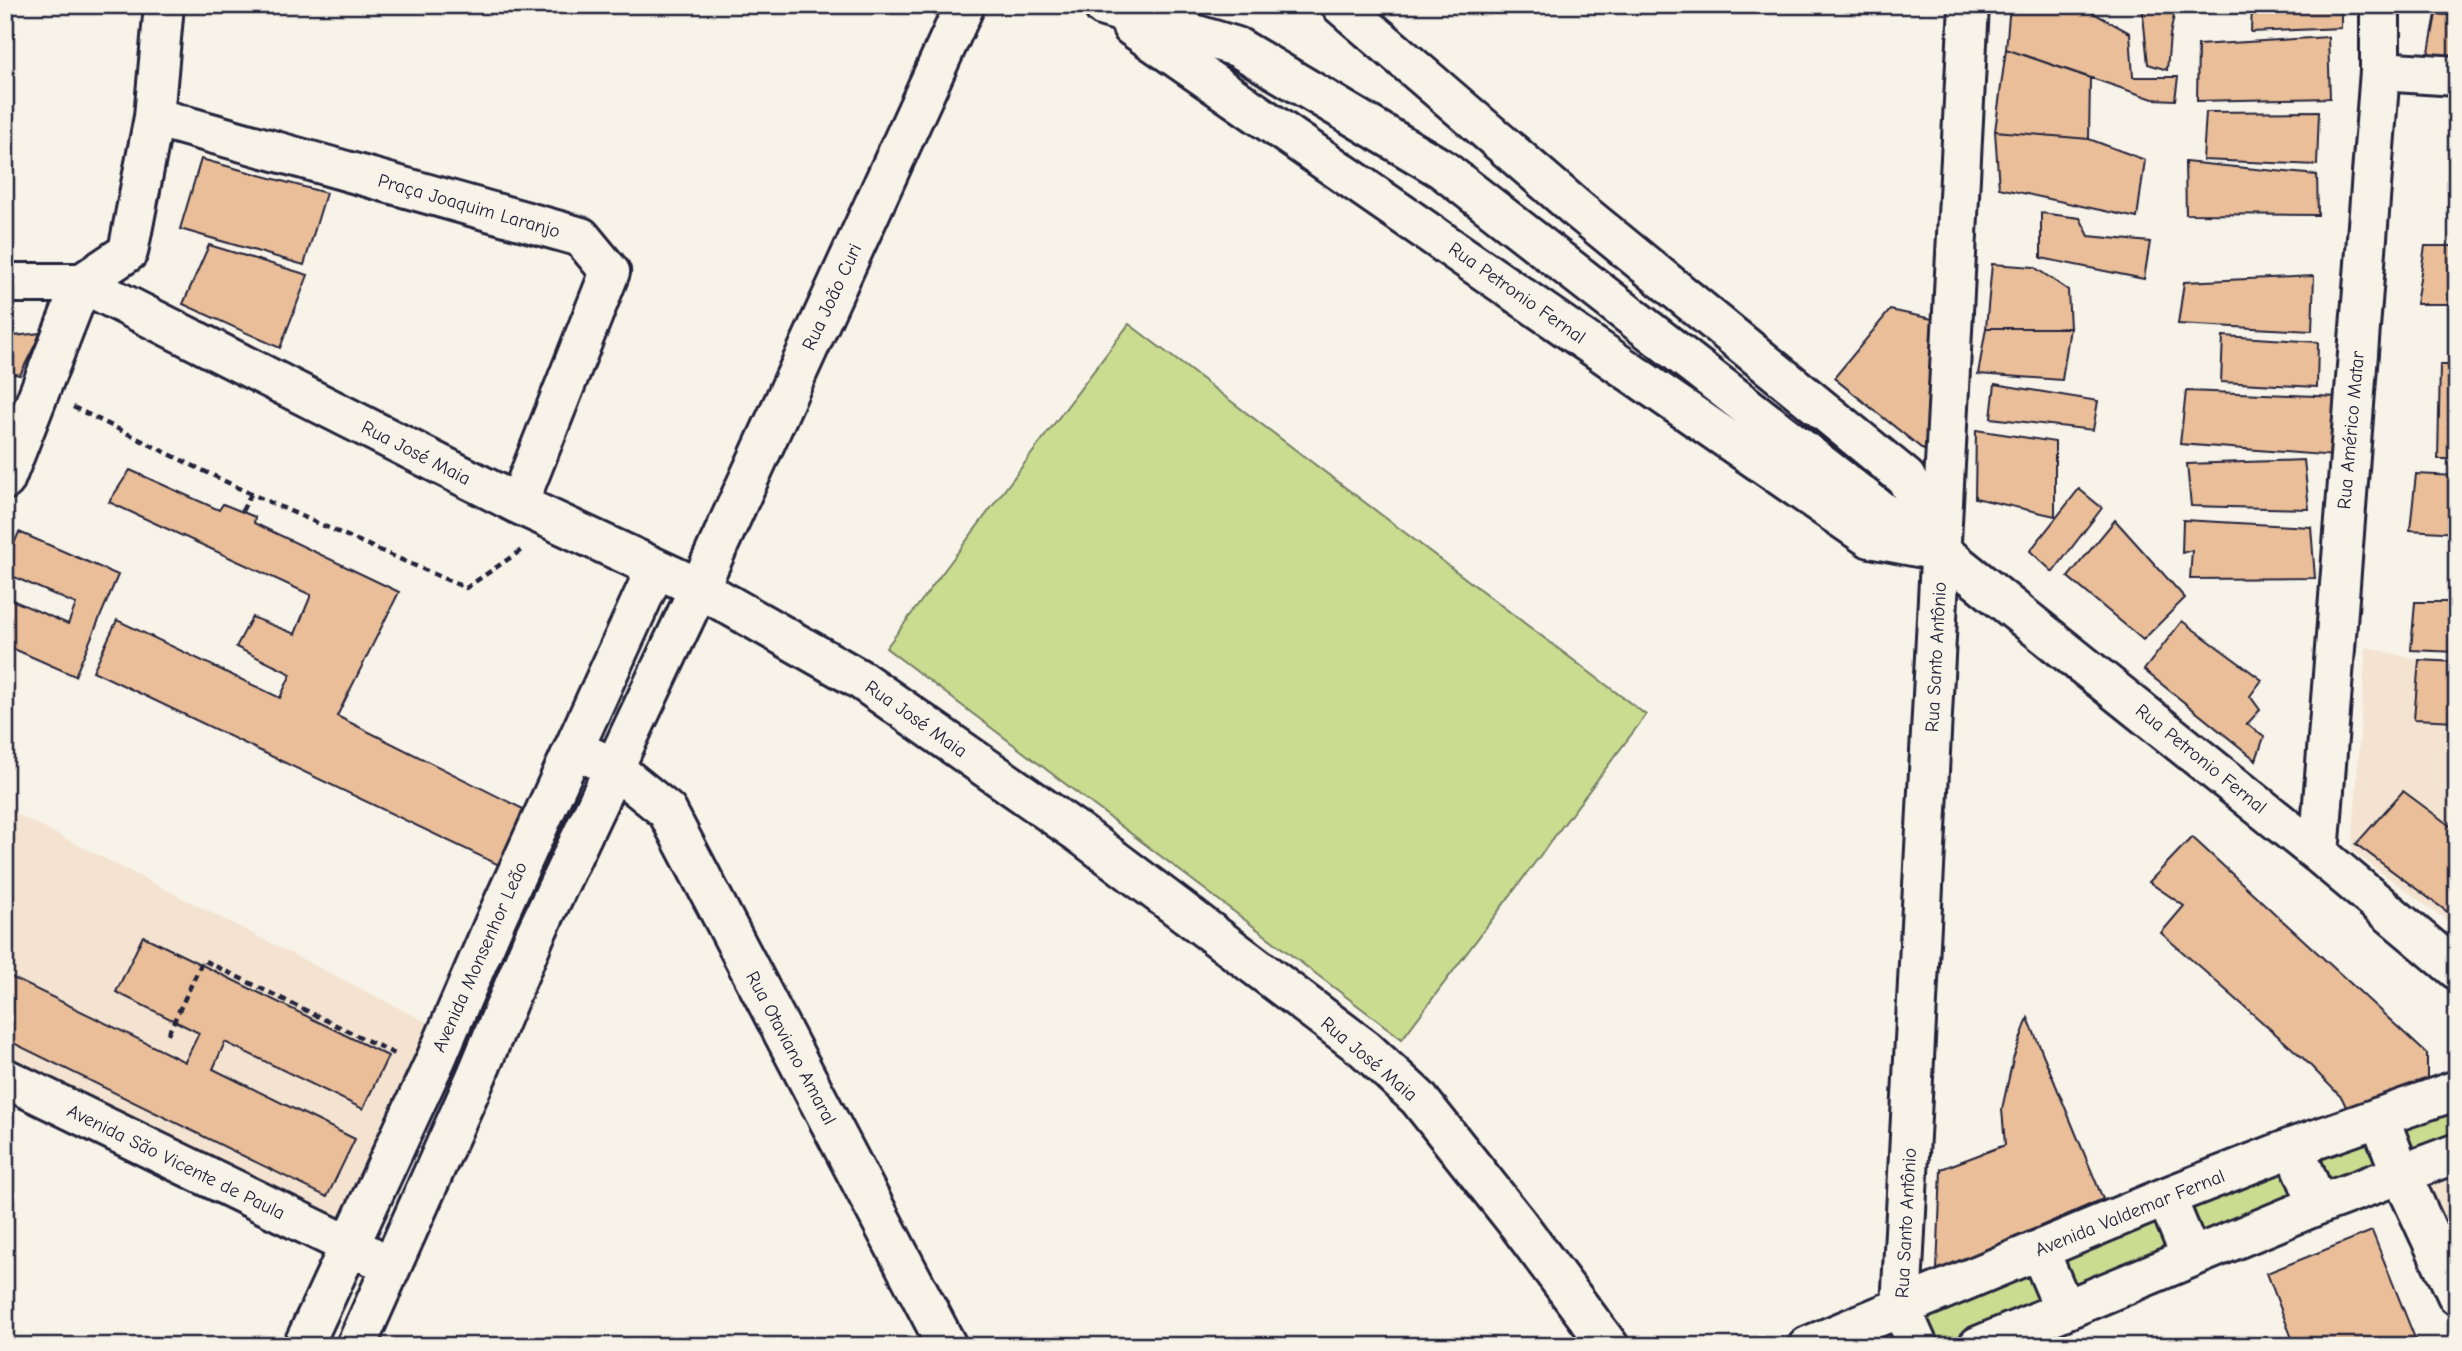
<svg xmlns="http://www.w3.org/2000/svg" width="2462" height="1351" font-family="'Comic Neue',sans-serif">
<rect width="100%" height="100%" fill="#f7f3e8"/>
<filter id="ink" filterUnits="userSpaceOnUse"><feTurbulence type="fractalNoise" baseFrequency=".0143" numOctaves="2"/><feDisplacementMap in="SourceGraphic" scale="14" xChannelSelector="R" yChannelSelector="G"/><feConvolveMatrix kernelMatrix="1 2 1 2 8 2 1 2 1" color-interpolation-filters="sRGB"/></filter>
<g filter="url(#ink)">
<path fill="#f3e3d0" d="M 2366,647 L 2419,660 L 2457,662 L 2457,928 L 2352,851 Z
M 5,808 L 446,1032 L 347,1246 L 5,1078 Z
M 2457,1157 L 2457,1271 L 2410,1175 Z"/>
<path fill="#cadc90" stroke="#767f66" stroke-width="2" d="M 1129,324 L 1646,715 L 1402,1039 L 886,648 Z
M 2457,1092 L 2457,1152 L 2402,1173 L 2379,1118 Z
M 2378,1119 L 2401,1174 L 2318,1204 L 2294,1147 Z
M 2293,1148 L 2317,1204 L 2192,1255 L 2167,1198 Z
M 2166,1199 L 2190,1256 L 2064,1307 L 2040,1251 Z
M 2038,1252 L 2062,1308 L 1975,1346 L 1918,1346 L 1903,1308 Z"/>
<path fill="#e9be99" stroke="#22223b" stroke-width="2" d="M 2010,5 L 2079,5 L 2130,33 L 2133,77 L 2178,77 L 2175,100 L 2153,99 L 2006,49 Z
M 2142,5 L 2176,5 L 2170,35 L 2167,70 L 2148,64 Z
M 2252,5 L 2341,5 L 2341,28 L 2251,32 Z
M 2436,14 L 2457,16 L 2457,67 L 2428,57 Z
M 2328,37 L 2330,98 L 2197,101 L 2198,45 Z
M 2006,49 L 2090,78 L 2089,139 L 1995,131 Z
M 2319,111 L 2317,165 L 2203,160 L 2206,112 Z
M 1995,131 L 2089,139 L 2145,160 L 2137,218 L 1999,188 Z
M 201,159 L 326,193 L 304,265 L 180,229 Z
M 2185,162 L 2317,175 L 2318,215 L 2186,214 Z
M 2041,213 L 2080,218 L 2089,236 L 2150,242 L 2144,279 L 2041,258 Z
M 209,245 L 308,275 L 280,348 L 183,304 Z
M 2425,246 L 2457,246 L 2457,304 L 2416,304 Z
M 1992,264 L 2034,267 L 2068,290 L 2070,328 L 1986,328 Z
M 2314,276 L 2312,331 L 2178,324 L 2184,282 Z
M 1890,310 L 1942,321 L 1935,439 L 1925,451 L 1834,378 Z
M 1986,328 L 2070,328 L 2062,380 L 1978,374 Z
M 41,333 L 20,375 L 5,372 L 5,337 Z
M 2223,336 L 2318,342 L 2317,387 L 2221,382 Z
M 2440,365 L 2457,365 L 2457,459 L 2438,459 Z
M 1995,384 L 2098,401 L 2093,430 L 1991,418 Z
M 2186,391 L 2340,397 L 2335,456 L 2180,444 Z
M 1976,430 L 2055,442 L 2055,516 L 1975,498 Z
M 2304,460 L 2309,509 L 2191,506 L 2187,464 Z
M 130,470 L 219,510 L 223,504 L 255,517 L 254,523 L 399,592 L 337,716 L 525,810 L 499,865 L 93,671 L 117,620 L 280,698 L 291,674 L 236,647 L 252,617 L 295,634 L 311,595 L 109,502 Z
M 2416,474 L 2457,476 L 2457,533 L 2410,530 Z
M 2079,489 L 2102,508 L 2053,572 L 2030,551 Z
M 2115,520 L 2185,598 L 2143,640 L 2068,577 Z
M 2183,520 L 2311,527 L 2315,578 L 2190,579 L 2192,550 L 2182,553 Z
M 19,532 L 118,575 L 75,676 L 5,645 L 5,597 L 68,624 L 76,604 L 5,573 L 5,565 Z
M 2415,602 L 2457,602 L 2457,652 L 2411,650 Z
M 2182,621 L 2262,680 L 2250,696 L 2260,710 L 2247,724 L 2264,737 L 2256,760 L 2144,670 Z
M 2419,660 L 2457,662 L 2457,721 L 2414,719 Z
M 2403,791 L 2457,831 L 2457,919 L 2356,844 Z
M 2192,837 L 2427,1054 L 2427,1089 L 2352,1120 L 2342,1098 L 2303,1058 L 2161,933 L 2184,906 L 2149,882 Z
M 143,936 L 388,1056 L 363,1109 L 225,1042 L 213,1069 L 355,1139 L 327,1197 L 5,1039 L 5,974 L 185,1062 L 199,1033 L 116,992 Z
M 2028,1018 L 2103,1199 L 1937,1271 L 1941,1169 L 2005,1145 L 2002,1109 L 2013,1059 Z
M 2372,1231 L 2418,1346 L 2295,1346 L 2267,1273 Z"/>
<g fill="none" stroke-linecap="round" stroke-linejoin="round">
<g stroke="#22223b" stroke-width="44">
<path id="minor" d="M 1341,5 L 1576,208 L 1906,478 L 1941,550
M 1104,7 L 1237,47 L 1442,169 L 1885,514 L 1942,552 L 2319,854 L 2457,970
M 1132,27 L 1870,538 L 1923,548
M 2380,71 L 2457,76
M 154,117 L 581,237 L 610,272 L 518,504
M 5,283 L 82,283 L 518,504 L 699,588 L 861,680 L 1079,833 L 1365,1049 L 1418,1098 L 1518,1224 L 1609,1346
M 5,480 L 82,283 L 128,252 L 154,117 L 164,5
M 594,758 L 615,769 L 667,811 L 947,1346
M 2319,854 L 2380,71 L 2380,5
M 5,1078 L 371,1256
M 2379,1117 L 2401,1174 L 2457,1295
M 2294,1147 L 2318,1205
M 2166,1197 L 2191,1257
M 2039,1250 L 2064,1309
M 303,1346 L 436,1059 L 497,917 L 656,568
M 356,1346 L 476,1077 L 535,935 L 699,588 L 965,5
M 1808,1346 L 2166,1197 L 2294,1147 L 2457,1090
M 1918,1346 L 1901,1308 L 1969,5
M 1978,1346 L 2318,1205 L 2457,1153"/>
</g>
<path stroke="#22223b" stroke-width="4.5" stroke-dasharray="7 5" stroke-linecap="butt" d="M 73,407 L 251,494 L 466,588 L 523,549
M 242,511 L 251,494
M 168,1034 L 203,960 L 397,1055"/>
<use href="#minor" stroke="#f7f3e8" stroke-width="38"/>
</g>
</g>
<g text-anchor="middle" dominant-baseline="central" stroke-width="5" stroke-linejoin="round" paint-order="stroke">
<g font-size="19" fill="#22223b" stroke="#f7f3e8">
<text transform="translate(469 206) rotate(16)">Praça Joaquim Laranjo</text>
<text transform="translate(1517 293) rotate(35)">Rua Petronio Fernal</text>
<text transform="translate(832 297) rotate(-65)">Rua João Curi</text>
<text transform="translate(2351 430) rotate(-85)">Rua Américo Matar</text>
<text transform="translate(416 453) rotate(27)">Rua José Maia</text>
<text transform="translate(1936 657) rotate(-87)">Rua Santo Antônio</text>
<text transform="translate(916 719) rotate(35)">Rua José Maia</text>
<text transform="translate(2201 759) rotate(39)">Rua Petronio Fernal</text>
<text transform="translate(480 957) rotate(-66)">Avenida Monsenhor Leão</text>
<text transform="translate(791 1048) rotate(62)">Rua Otaviano Amaral</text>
<text transform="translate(1369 1059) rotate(40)">Rua José Maia</text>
<text transform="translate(176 1162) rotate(26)">Avenida São Vicente de Paula</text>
<text transform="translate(2130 1213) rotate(-22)">Avenida Valdemar Fernal</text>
<text transform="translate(1906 1223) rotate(-87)">Rua Santo Antônio</text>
</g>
</g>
<rect width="2462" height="1351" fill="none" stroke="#f7f3e8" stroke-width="28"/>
<rect x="14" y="14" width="2434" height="1323" fill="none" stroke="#22223b" stroke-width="2.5" filter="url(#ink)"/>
</svg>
